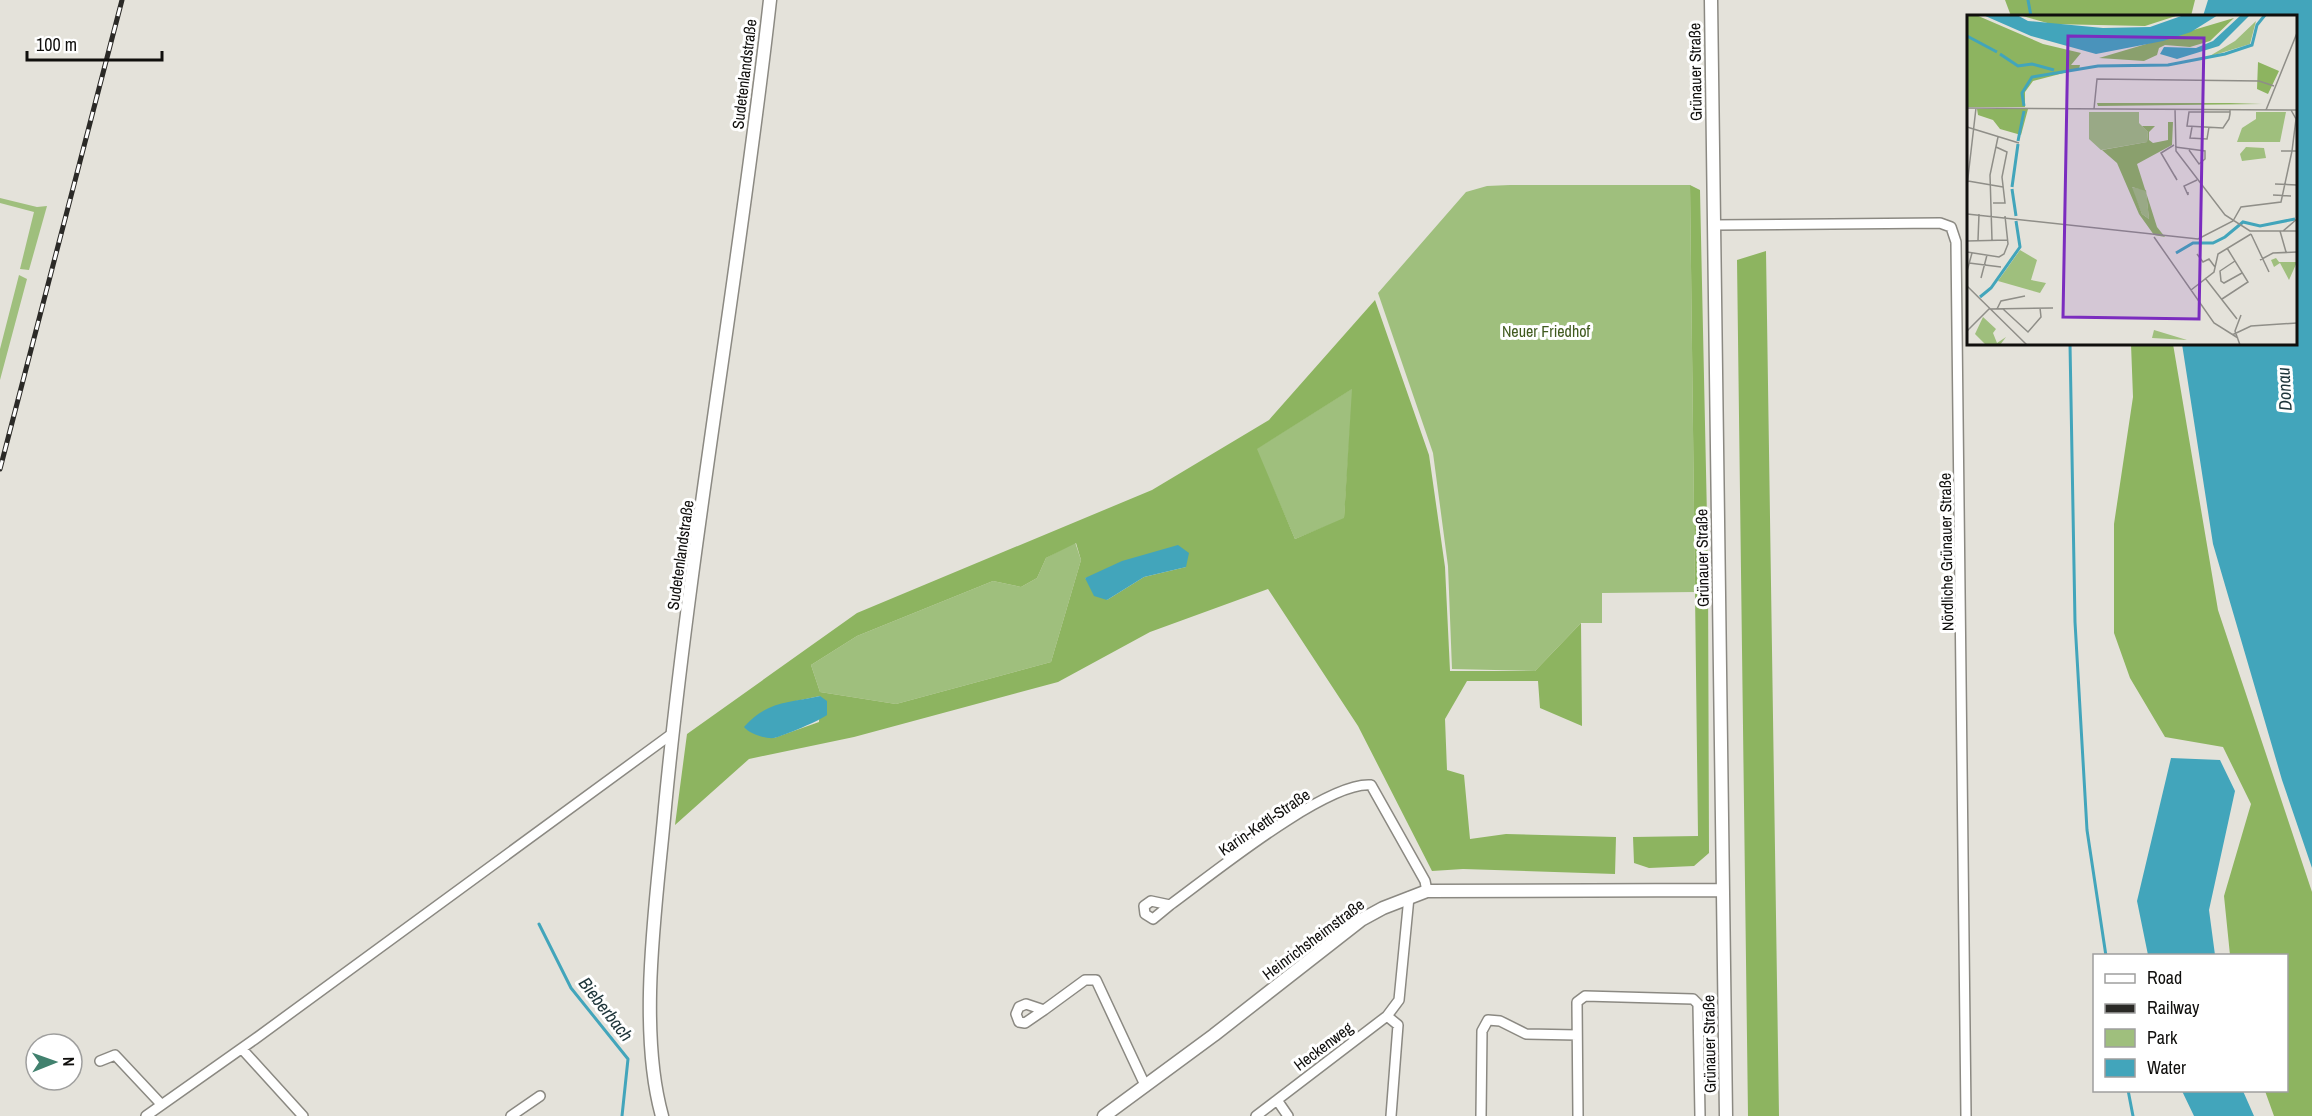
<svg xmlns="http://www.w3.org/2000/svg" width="2312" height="1116" font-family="'Archivo Narrow',sans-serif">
<rect width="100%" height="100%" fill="#e4e2da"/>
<path fill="#9fbf7d" d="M 1510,185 L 1690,185 L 1695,592 L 1602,593 L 1602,623 L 1581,623 L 1535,671 L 1452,669 L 1448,566 L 1433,453 L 1378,293 L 1466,192 L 1487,186 Z
M 0,198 L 37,207 L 47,206 L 29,270 L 20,269 L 34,212 L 0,203 Z
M 19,275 L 27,279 L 0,380 L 0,349 Z
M 1353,388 L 1344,519 L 1295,539 L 1256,449 Z
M 1075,542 L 1081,560 L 1051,662 L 896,704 L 820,692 L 811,665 L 857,636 L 993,581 L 1021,587 L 1037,578 L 1046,558 Z"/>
<path fill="#8db460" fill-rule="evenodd" d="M 2005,0 L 2195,0 L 2191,16 L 2011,16 Z
M 1690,185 L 1700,190 L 1708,564 L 1709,853 L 1694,866 L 1649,868 L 1634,863 L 1633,837 L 1698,836 Z
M 1766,251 L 1779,1116 L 1748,1116 L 1737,260 Z
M 1375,300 L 1429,455 L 1445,567 L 1450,671 L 1535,671 L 1581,623 L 1582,726 L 1540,708 L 1538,681 L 1467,681 L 1445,719 L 1447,770 L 1464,775 L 1470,839 L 1506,834 L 1616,837 L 1615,874 L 1463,869 L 1432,871 L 1358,726 L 1268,589 L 1150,632 L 1058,682 L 854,737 L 749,759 L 675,825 L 687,734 L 857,613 L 1152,490 L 1269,420 ZM 1352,389 L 1344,518 L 1295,539 L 1257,449 ZM 1076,543 L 1081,560 L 1051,662 L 896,704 L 820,692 L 811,665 L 857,636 L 993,581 L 1021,587 L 1037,578 L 1046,558 ZM 1186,567 L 1144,577 L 1107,600 L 1085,578 ZM 820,696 L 819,722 L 774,738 L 796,701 Z
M 2131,344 L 2173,344 L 2218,610 L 2312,892 L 2312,1116 L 2274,1116 L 2265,1091 L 2286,1090 L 2286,956 L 2230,955 L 2224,896 L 2251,804 L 2223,747 L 2165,737 L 2130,678 L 2114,633 L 2114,524 L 2133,397 Z"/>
<path fill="#42a5bb" d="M 2208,0 L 2312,0 L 2312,868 L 2282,780 L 2213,544 L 2182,344 L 2296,344 L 2296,16 L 2203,16 Z
M 1178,545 L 1189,553 L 1186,567 L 1144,577 L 1107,600 L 1094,596 L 1085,578 L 1122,561 Z
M 820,696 L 827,701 L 827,715 C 821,720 783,736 774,738 C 765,739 750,734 744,727 C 767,701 788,703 820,696 Z
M 2171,758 L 2220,760 L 2235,791 L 2209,910 L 2215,955 L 2148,955 L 2137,901 Z
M 2182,1091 L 2243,1091 L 2254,1116 L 2194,1116 Z"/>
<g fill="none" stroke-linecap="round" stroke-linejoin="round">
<path stroke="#42a5bb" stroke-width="3" d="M 2028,0 L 2031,16
M 2070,344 L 2075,622 L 2087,830 L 2106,956
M 539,924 L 571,988 L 628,1059 L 622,1116
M 2128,1090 L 2133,1116"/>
<g stroke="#8b8982" stroke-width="12">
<path id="street" d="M 1714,225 L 1940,223 L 1951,227 L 1956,242 L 1966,1116
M 1170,905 L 1153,919 L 1145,914 L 1144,906 L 1151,901 L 1170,905 C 1210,876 1326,781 1371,785 L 1425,881 L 1427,891
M 1044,1010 L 1026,1004 L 1019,1007 L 1016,1014 L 1019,1022 L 1025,1023 L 1044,1010 L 1085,980 L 1096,980 L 1145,1085
M 1387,1016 L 1398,1025 L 1391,1116
M 242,1049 L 303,1116
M 100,1061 L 115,1055 L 161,1104
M 146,1116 L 255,1039 L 673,733
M 511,1116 L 540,1096
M 1256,1116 L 1277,1100
M 1288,1116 L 1277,1100 L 1387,1016 L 1399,1000 L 1409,897
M 1481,1116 L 1482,1031 L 1488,1020 L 1500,1021 L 1526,1034 L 1577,1035
M 1578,1116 L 1577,1002 L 1585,996 L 1693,999 L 1698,1004 L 1700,1116"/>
</g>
<g stroke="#8b8982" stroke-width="15">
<path id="secondary" d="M 1711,0 L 1726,1116
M 662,1116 C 637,1026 657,899 665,807 C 691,537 740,269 770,0
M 1104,1116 L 1214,1035 L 1361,920 L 1383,908 L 1427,891 L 1722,890"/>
</g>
<use href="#street" stroke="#fff" stroke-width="9"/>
<use href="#secondary" stroke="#fff" stroke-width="12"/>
<g stroke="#2b2a27" stroke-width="5">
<path id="rail" d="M 0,469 L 122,0"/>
</g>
<use href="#rail" stroke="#fff" stroke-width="3" stroke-dasharray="9" stroke-linecap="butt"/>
</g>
<g text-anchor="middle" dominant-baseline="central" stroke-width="6" stroke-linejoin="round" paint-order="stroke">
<g font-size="16" fill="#100f0d" stroke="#fff">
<text transform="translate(1695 72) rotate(-91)">Grünauer Straße</text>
<text transform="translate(744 74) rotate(-83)">Sudetenlandstraße</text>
<text transform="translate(1946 552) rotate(-91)">Nördliche Grünauer Straße</text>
<text transform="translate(680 555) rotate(-82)">Sudetenlandstraße</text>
<text transform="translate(1702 558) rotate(-91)">Grünauer Straße</text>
<text transform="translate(1264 822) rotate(-34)">Karin-Kettl-Straße</text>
<text transform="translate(1313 939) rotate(-37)">Heinrichsheimstraße</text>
<text transform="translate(1709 1044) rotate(-91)">Grünauer Straße</text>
<text transform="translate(1323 1046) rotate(-37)">Heckenweg</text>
</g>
<g font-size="16" fill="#405a1f" stroke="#fff">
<text x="1546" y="331">Neuer Friedhof</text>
</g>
<g font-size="18" font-style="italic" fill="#1e353a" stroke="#fff">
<text transform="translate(2284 389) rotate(-93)">Donau</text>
<text transform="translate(606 1009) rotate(52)">Bieberbach</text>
</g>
</g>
<g transform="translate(1967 15)">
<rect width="330" height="330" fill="#e4e2da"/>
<path d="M 289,6 L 283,29 L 241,42 L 268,26 ZM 122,97 L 172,97 L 172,108 L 181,117 L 180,127 L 134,135 L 122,124 ZM 289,97 L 319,97 L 313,127 L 270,127 L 275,113 L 289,104 ZM 279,132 L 297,133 L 299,143 L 275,146 L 273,139 ZM 164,172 L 179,175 L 182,204 L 175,199 ZM 53,235 L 70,245 L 64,265 L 79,268 L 73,278 L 31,266 ZM 309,243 L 312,247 L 330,247 L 322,265 L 313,248 L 307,252 L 304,245 ZM 16,302 L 29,314 L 26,318 L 30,328 L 39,322 L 33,330 L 19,330 L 8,319 ZM 187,315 L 220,325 L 185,323 Z" fill="#9fbf7d"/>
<path d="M 0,0 L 9,0 L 76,29 L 114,38 L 104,50 L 113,50 L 112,54 L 66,66 L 58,77 L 58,92 L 0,92 ZM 52,0 L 212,0 L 178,11 L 84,9 ZM 267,3 L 243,26 L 223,32 L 198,30 L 192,33 L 190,40 L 177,46 L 132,43 ZM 291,47 L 312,56 L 301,79 L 290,74 ZM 130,88 L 263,88 L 295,89 L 131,91 ZM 10,94 L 61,94 L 54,120 L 33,114 L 26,105 L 11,100 ZM 201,107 L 206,107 L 205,130 L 170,149 L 190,212 L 198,222 L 187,220 L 172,199 L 150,148 L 135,135 L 180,127 L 181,117 L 175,111 L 188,111 L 182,117 L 182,125 L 186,128 L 201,125 ZM 165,172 L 179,176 L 182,204 L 175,199 Z" fill="#8db460" fill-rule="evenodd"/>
<path d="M 16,0 L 50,0 L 61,6 L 136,13 L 183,12 L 217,0 L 251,0 L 224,17 L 196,26 L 129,39 L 64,21 ZM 274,0 L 283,0 L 252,31 L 210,44 L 193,39 L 197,32 L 229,33 L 246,26 Z" fill="#42a5bb"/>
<path fill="none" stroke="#42a5bb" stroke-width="3" d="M 0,21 L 30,37M 33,39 L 51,51 L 65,49 L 87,55M 57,91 L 55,78 L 65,62 L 131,51 L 201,50 L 258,39 L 285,30 L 290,10 L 298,0M 51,126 L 57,96M 45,172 L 51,129M 45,174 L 49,201M 209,238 L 226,228 L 246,228 L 258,222 L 276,207 L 293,211 L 328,204M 13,282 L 24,273 L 53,232 L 49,206"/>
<path fill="none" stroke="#8f8e88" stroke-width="1.5" d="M 0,93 L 330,95M 127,94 L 130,64 L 292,66 L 307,71M 208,94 L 209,136 L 258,200 L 283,216 L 330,216M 299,95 L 330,18M 324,95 L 329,104 L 325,136 L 330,136M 263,97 L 222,97 L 220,111 L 256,113 L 262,104 L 263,99 L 263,95M 0,112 L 52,128M 225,112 L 223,123 L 240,124 L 242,112M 207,130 L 194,138 L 210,165 L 208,161M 208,132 L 238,136 L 238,144 L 232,149 L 222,135M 1,166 L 36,172M 308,169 L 330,170M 0,171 L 9,93M 221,177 L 221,180 L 217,171 L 230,165M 306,180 L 324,181M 26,188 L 38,188 L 35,162 L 40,137 L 29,132M 0,199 L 231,224 L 266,206 L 274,192 L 314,187 L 325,136 L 314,136M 313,216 L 319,237M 316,216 L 330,204M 284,219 L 302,257M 187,222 L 247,308 L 271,323M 11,225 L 12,199M 25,225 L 23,160 L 31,122M 0,226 L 41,225M 0,237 L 32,242 L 37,239 L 41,229 L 38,201M 230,239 L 236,247 L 242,244 L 248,252M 293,245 L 306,238 L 330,237M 268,246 L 253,256 L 254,266 L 257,268 L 275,258M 2,248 L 34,252M 0,256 L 5,238M 14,263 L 20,240M 238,263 L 270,304M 0,271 L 60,330M 224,275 L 247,257 L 251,239 L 284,219M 255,284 L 281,267 L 260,233M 30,294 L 34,286 L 58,281M 36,294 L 61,317 L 74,302 L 73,293M 0,316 L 22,294 L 86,293M 265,320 L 284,311 L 330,308M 273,330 L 268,316 L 274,300"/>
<path fill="#7b2cbf" fill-opacity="0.15" stroke="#7b2cbf" stroke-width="3" d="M 101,21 L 237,23 L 232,304 L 96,302 Z"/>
<rect width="330" height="330" fill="none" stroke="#100f0d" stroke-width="3"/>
</g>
<rect x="2093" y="954" width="195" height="138" fill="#ffffff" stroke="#9f9f9e" stroke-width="1.5"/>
<rect x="2105" y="974" width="30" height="9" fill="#ffffff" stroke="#9f9f9e" stroke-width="1.5"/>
<text x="2147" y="984" font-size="18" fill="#100f0d">Road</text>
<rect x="2105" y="1004" width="30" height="9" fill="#2b2a27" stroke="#9f9f9e" stroke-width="1.5"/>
<text x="2147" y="1014" font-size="18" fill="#100f0d">Railway</text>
<rect x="2105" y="1029" width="30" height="18" fill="#9fbf7d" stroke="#9f9f9e" stroke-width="1.5"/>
<text x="2147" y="1044" font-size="18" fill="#100f0d">Park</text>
<rect x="2105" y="1059" width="30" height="18" fill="#42a5bb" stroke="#9f9f9e" stroke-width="1.5"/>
<text x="2147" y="1074" font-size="18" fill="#100f0d">Water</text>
<g transform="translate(54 1062) rotate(89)"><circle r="28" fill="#ffffff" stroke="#9f9f9e" stroke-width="1.5"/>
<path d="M0-4.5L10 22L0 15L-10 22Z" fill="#41816e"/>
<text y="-9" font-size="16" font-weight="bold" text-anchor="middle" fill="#100f0d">N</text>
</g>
<path d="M27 51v9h135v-9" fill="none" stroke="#100f0d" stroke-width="3"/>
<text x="36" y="51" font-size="18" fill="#100f0d" stroke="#ffffff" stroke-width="4.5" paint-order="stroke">100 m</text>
</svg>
